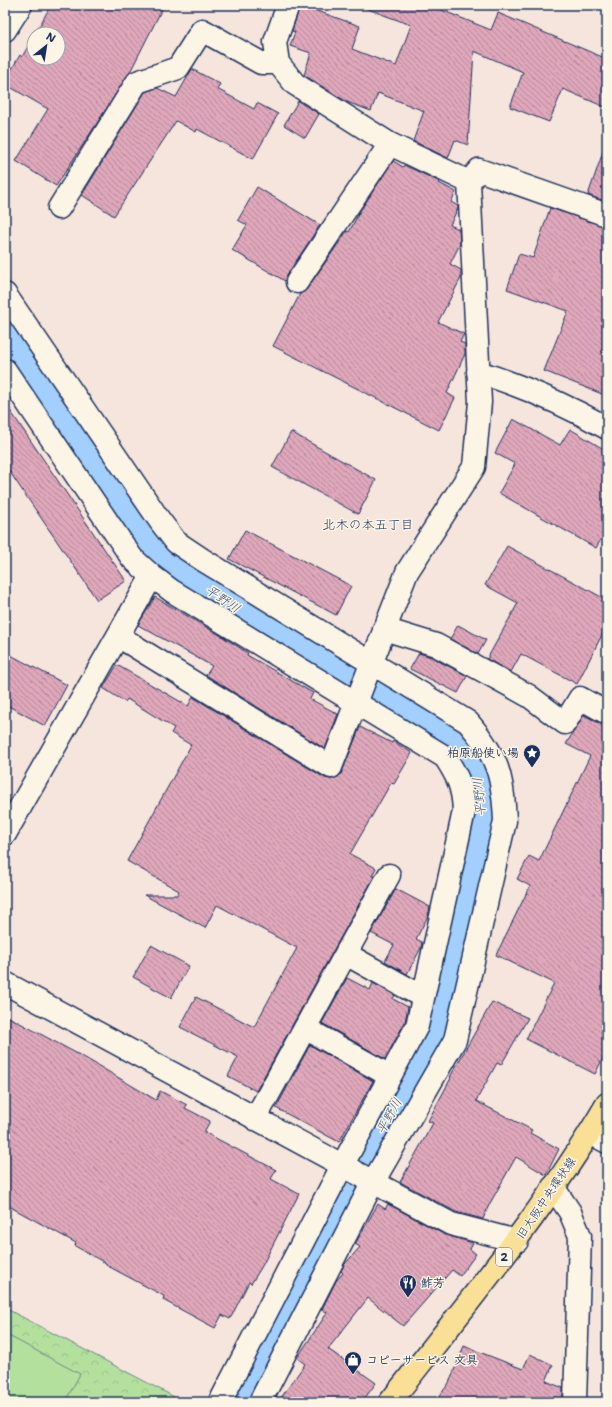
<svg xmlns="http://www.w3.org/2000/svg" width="612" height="1407" font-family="'Shantell Sans','Klee One',sans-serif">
<defs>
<pattern id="forest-crowns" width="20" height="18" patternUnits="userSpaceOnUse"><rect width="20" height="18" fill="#b4e09e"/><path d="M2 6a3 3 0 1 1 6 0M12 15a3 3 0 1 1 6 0" fill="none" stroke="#9ac08a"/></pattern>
<pattern id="building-back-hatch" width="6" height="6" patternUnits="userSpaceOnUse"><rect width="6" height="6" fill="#dfa7ba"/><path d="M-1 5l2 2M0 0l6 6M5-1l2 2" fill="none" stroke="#b4889a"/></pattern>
</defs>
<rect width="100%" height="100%" fill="#f6e5dc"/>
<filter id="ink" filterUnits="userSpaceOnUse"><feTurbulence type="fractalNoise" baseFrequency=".025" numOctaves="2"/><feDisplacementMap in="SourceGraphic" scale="8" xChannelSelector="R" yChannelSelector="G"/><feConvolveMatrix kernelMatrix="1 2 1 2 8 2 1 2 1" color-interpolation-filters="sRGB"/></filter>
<g filter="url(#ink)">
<path fill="url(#forest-crowns)" stroke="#68887e" d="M 5,1308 L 184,1402 L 5,1402 Z"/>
<path fill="#b4e09e" stroke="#68887e" d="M 5,1334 L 80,1374 L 65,1402 L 5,1402 Z"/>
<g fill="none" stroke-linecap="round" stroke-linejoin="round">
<path stroke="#a2cffd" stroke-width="50" d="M 5,335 L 123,513 L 163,558 L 235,608 L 460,744 L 478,775 L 483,815 L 436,1033 L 370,1150 L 240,1402"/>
</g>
<path fill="url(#building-back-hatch)" stroke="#1b2f5e" d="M 51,5 L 164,5 L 129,74 L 56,186 L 16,161 L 48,109 L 5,84 L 5,81 L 20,55 L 22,57 L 34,36 L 34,58 L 58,58 L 58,34 L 35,34 Z
M 300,5 L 360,26 L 352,49 L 396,66 L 411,25 L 365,8 L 366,5 L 429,5 L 491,30 L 498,13 L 607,59 L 607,108 L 563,89 L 549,122 L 510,107 L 523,72 L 474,51 L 468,145 L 455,140 L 448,158 L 413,141 L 424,111 L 378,93 L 371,111 L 347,102 L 304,75 L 311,53 L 290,46 L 295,32 L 292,31 Z
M 192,69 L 220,84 L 217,89 L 254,109 L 257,103 L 278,114 L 253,159 L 197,129 L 196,132 L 176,121 L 114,216 L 82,195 L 145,92 L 157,88 L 176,97 Z
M 298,101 L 319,114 L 305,138 L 284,125 Z
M 604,149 L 607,150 L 607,202 L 588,195 Z
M 393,161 L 403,167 L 404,165 L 440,182 L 439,183 L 456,192 L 451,202 L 458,206 L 458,208 L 450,225 L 459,229 L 460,244 L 450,264 L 461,270 L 461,278 L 438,322 L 464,334 L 460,342 L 465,344 L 465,354 L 447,393 L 455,398 L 439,430 L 273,346 L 300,294 L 307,289 L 347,231 L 349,232 L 360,211 Z
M 257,187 L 320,225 L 287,275 L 285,281 L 232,250 L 247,225 L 238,220 Z
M 550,208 L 607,227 L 607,396 L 544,371 L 568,311 L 507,289 L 519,254 L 533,258 Z
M 5,403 L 126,581 L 97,600 L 5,465 Z
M 513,419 L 560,445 L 570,429 L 607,451 L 607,529 L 596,548 L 499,493 L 515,464 L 495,453 Z
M 291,432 L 376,480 L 358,514 L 272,467 Z
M 245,530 L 351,586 L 336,615 L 229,559 Z
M 507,546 L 607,600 L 607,625 L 577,684 L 521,654 L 511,672 L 487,659 L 518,603 L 485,585 Z
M 155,597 L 223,637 L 248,653 L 247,655 L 313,693 L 310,699 L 338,714 L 325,749 L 206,675 L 212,666 L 138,625 Z
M 458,625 L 486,640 L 478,654 L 450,639 Z
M 5,652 L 67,685 L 45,726 L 5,704 Z
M 419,653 L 431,657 L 467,676 L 458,693 L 410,669 Z
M 117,665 L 188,706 L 193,697 L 325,778 L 332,779 L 338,777 L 342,772 L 360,727 L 392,743 L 393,741 L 412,753 L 394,784 L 391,783 L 350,854 L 376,868 L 372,876 L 374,877 L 256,1091 L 228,1076 L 238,1057 L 180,1027 L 196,997 L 254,1027 L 297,948 L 217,905 L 205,928 L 144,895 L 177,895 L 179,891 L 127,861 L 191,745 L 171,733 L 174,728 L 127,699 L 125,702 L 103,688 Z
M 584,715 L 604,726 L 607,725 L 607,1050 L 595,1074 L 526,1039 L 554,983 L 496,955 L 530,886 L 517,879 L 529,856 L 539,861 L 590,756 L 566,744 Z
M 396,889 L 430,907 L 428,916 L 416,939 L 422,942 L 421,948 L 407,974 L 385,961 L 394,945 L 371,933 Z
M 151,945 L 189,966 L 171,998 L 133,977 Z
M 347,978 L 370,990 L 373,983 L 395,995 L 393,999 L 408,1007 L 405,1022 L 385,1059 L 322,1023 Z
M 492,1002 L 528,1018 L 501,1065 L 497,1063 L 476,1101 L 532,1130 L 530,1133 L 559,1149 L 546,1175 L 516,1157 L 489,1205 L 483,1219 L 456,1212 L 400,1182 L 433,1123 L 428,1121 L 451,1078 L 450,1077 Z
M 5,1015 L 87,1059 L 156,1100 L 160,1091 L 187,1105 L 185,1108 L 210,1121 L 204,1132 L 276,1170 L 271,1179 L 299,1194 L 262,1266 L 251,1284 L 249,1282 L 230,1319 L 222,1315 L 215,1328 L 163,1300 L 164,1296 L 106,1265 L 107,1264 L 75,1246 L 76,1243 L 5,1204 Z
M 310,1045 L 373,1081 L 339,1142 L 276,1108 Z
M 378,1204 L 385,1209 L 388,1204 L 445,1235 L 473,1243 L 470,1249 L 476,1254 L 460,1276 L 452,1270 L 403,1326 L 368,1298 L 328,1349 L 376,1383 L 362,1402 L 278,1402 L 305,1364 L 297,1358 L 327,1313 L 322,1309 L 336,1281 L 343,1273 L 341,1271 L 344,1265 L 360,1247 L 355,1244 Z
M 464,1346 L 523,1369 L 530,1354 L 553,1365 L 546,1381 L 563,1388 L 563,1402 L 435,1402 L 449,1383 Z"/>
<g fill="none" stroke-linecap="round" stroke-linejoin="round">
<g stroke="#1b2f5e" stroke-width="25">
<path id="minor" d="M 5,30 L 21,5
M 469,182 L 479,170 L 607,215
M 59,208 L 137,82 L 178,68 L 202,30 L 261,63 L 278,63
M 297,282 L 390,144
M 5,294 L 160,521 L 176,542 L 203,560 L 468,722 C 498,757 503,776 505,821 L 455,1040 L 373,1182 L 260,1402
M 5,370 L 132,558 L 152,576 L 172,591 L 445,757 C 458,777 463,787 464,811 L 417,1026 L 342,1166 L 220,1402
M 478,372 C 523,386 566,405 607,428
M 384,629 L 436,645 L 529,696 L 565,723 L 580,698 L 607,713
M 118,636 L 331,767 L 407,572 L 474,467 L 480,402 L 469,182 L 390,144 L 295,84 L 278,63 L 275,42 L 288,5
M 5,834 L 152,576
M 346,954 L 423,997
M 5,983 L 451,1224 L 517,1241
M 305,1028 L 390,1076
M 255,1119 L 389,875
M 590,1133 L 607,1142
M 553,1187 L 570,1212 L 580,1236 L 575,1402"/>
</g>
<g stroke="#1b2f5e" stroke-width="25">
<path id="major" d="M 390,1402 C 466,1305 545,1210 607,1104"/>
</g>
<use href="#minor" stroke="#fcf5e5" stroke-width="22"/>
<use href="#major" stroke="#fadf96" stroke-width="22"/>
</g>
</g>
<defs>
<g id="sight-pin" transform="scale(0.9)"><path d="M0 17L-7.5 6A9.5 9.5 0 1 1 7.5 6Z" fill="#1b2f5e" stroke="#fcf5e5"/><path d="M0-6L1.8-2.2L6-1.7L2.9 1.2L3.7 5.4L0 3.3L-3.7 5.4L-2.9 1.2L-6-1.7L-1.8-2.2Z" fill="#fff"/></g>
<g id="restaurant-pin" transform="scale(0.9)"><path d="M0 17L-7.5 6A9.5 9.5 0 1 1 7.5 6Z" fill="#1b2f5e" stroke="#fcf5e5"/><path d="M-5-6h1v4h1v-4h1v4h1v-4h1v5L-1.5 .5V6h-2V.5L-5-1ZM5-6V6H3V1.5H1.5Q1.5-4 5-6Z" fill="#fff"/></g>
<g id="shop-pin" transform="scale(0.9)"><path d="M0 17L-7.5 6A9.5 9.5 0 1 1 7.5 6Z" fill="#1b2f5e" stroke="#fcf5e5"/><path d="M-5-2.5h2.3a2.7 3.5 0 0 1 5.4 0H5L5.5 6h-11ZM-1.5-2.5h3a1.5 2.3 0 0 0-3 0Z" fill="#fff"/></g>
</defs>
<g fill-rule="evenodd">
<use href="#sight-pin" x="532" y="753"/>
<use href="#restaurant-pin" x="408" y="1283"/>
<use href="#shop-pin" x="353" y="1360"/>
</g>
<g text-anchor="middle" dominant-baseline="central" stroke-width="3" stroke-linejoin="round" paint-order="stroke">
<rect fill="#fcf5e5" stroke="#5e6a86" stroke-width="1" x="496" y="1248" width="16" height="18" rx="3"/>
<g font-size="11" font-weight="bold" fill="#1b2f5e">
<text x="504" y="1257">2</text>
</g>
<g font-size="12" font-weight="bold" fill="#1b2f5e" stroke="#fcf5e5" text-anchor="start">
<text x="519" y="753" text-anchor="end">柏原船使い場</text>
<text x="421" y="1283">鮓芳</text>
<text x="366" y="1360">コピーサービス 文具</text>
</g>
<g font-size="12" fill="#1b2f5e" stroke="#fcf5e5">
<text transform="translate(546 1198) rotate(-56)">旧大阪中央環状線</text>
</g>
<g font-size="13" fill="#1b2f5e" stroke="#fcf5e5">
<text x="368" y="524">北木の本五丁目</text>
</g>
<g font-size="13" font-style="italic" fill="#3d5786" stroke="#fcf5e5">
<text transform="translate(223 599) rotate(34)">平野川</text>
<text transform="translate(479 797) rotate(-96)">平野川</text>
<text transform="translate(389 1116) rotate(-61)">平野川</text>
</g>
</g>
<rect width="612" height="1407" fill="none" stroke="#fcf5e5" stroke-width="20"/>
<rect x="10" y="10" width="592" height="1387" fill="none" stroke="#1b2f5e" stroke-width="1.5" filter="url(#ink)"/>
<g transform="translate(46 46) rotate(30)"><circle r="19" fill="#fcf5e5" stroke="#a2a6af"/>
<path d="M0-3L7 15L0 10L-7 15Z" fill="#1b2f5e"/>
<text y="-6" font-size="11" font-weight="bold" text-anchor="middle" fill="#1b2f5e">N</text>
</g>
</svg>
